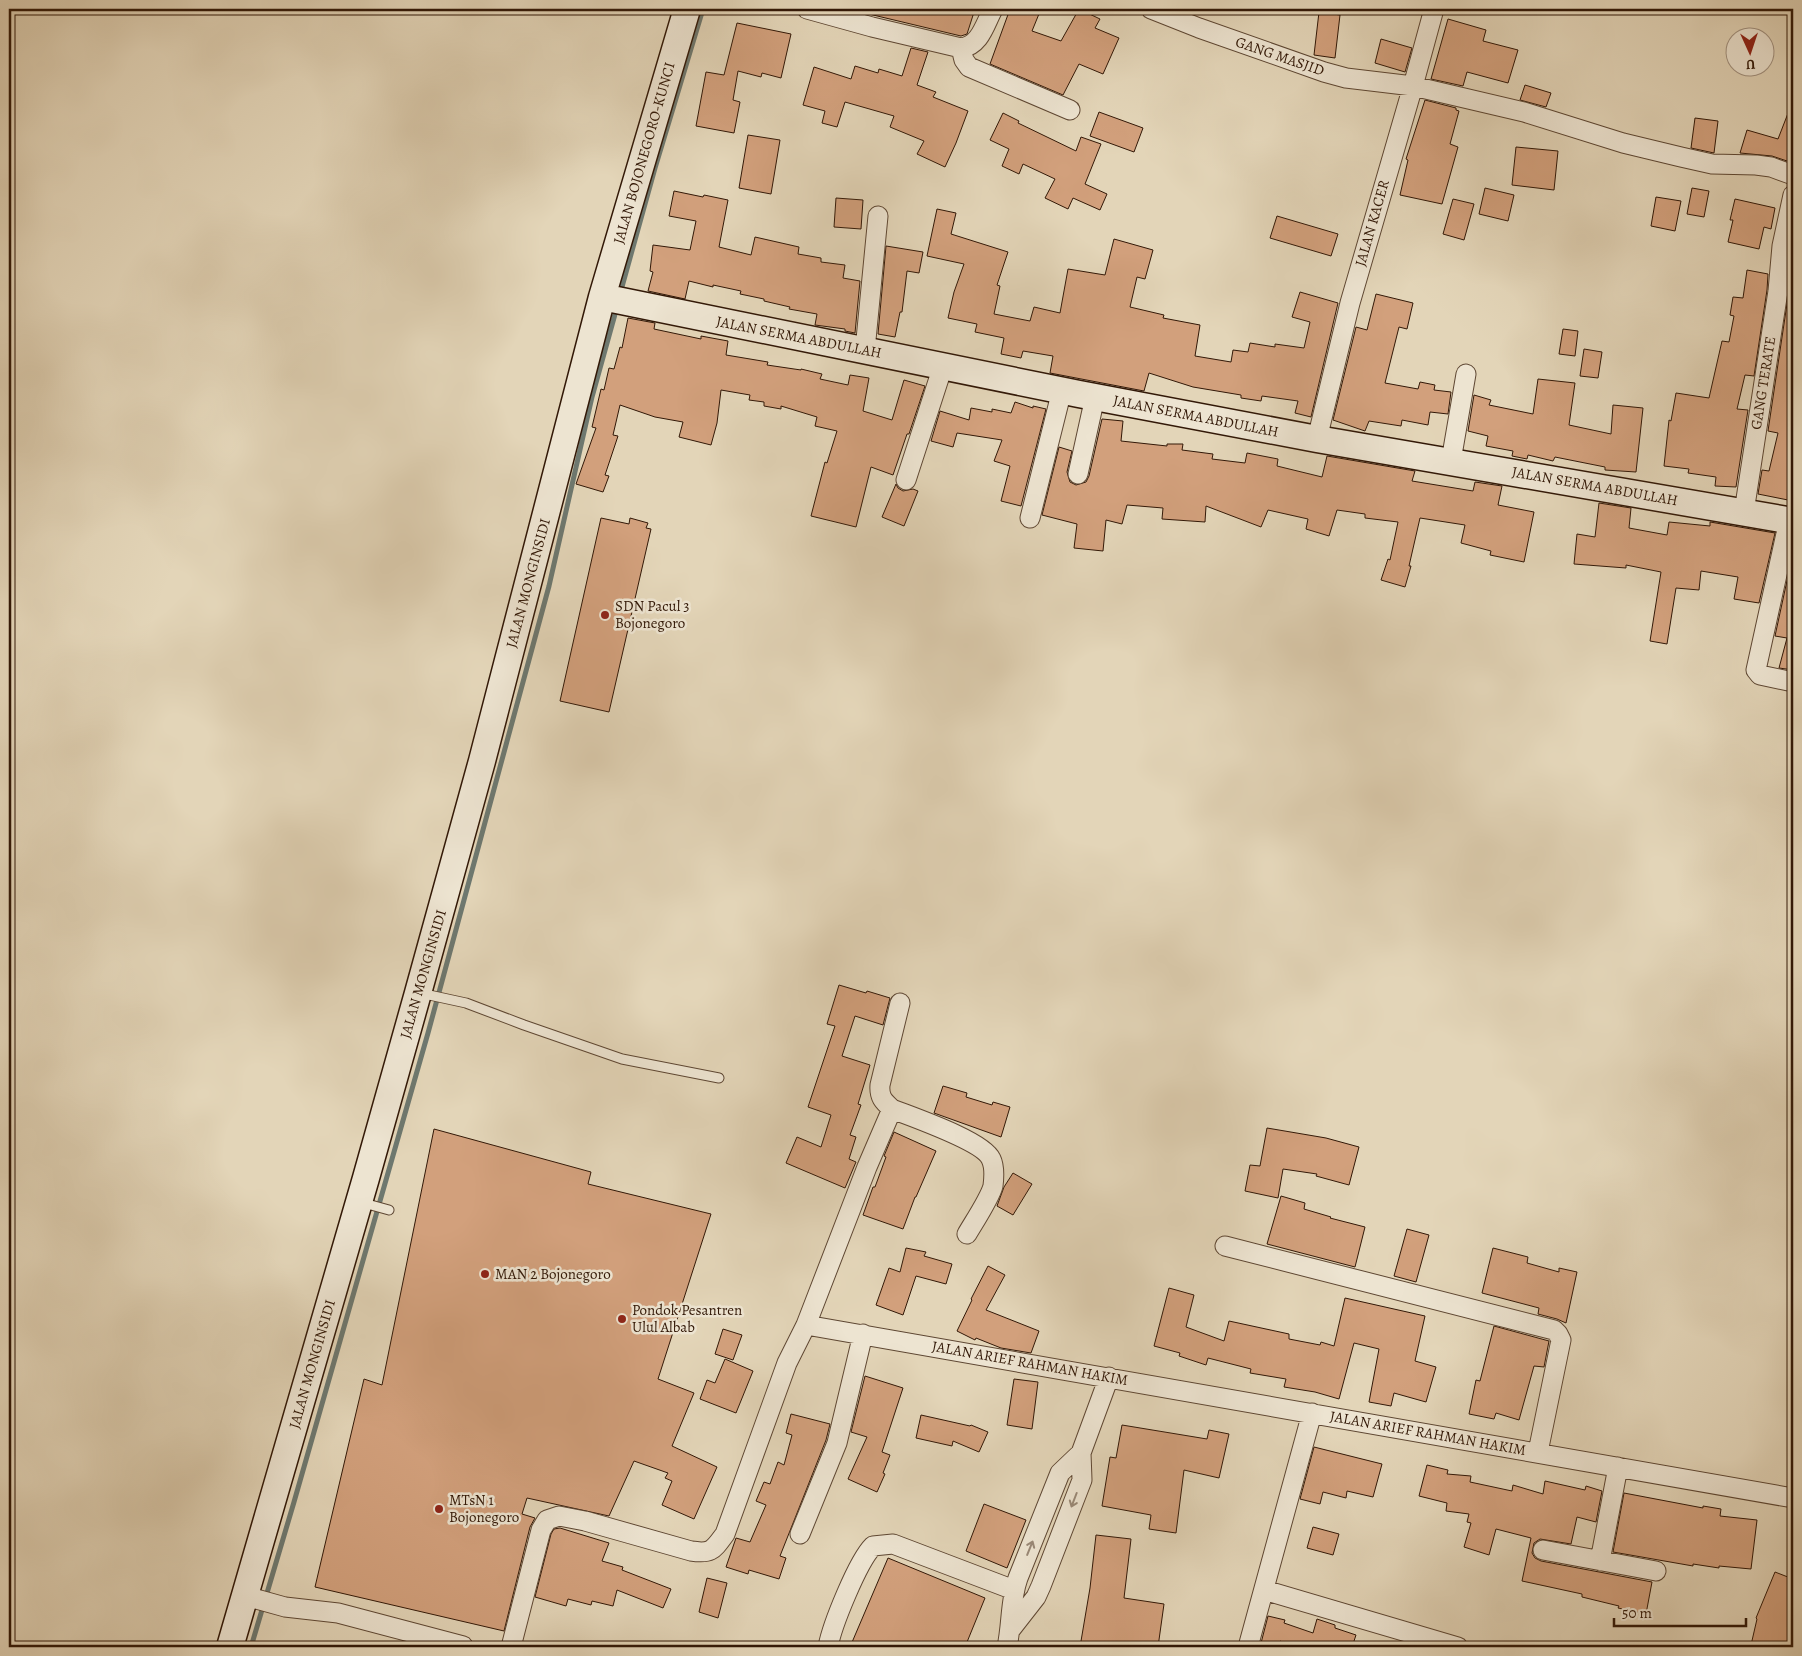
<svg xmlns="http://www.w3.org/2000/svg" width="1802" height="1656" font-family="Alegreya,serif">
<rect width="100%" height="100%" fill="#e3d5b8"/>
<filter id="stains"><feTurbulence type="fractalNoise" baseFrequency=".004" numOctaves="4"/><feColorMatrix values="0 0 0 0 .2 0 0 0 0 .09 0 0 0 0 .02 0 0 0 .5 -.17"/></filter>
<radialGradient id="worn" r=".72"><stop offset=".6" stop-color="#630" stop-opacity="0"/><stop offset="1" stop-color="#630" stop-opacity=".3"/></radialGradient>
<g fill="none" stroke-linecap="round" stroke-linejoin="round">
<path stroke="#6e786f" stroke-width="5" d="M 620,294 L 655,168 L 703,9
M 251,1647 L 294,1502 L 428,1033 L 549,586 L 592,397 L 617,307"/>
</g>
<path fill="#d2a07c" stroke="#321807" d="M 848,9 L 975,9 L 967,34 L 961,36 Z
M 1010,9 L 1041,9 L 1032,31 L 1061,41 L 1079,9 L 1100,19 L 1095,28 L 1119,38 L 1103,74 L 1079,64 L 1063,95 L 990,64 Z
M 1319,12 L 1340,15 L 1335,58 L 1314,55 Z
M 1448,19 L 1486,30 L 1483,41 L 1518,50 L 1508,83 L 1467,72 L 1463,86 L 1431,79 Z
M 737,23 L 791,34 L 781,78 L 762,73 L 761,77 L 738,71 L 733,100 L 740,102 L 734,133 L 696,126 L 706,72 L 724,75 Z
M 1381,39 L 1412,48 L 1405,72 L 1375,63 Z
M 911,48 L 928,52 L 917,85 L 936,92 L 933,97 L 968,111 L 956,143 L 945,167 L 917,154 L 924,141 L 890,127 L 894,116 L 845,102 L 837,127 L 822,123 L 825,111 L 803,105 L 814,67 L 851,79 L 855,66 L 878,73 L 879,69 L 902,76 Z
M 1525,85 L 1551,93 L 1546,107 L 1520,100 Z
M 1425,100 L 1456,108 L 1456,110 L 1459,111 L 1450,144 L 1458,147 L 1442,204 L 1400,195 L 1408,160 L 1406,159 Z
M 1792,103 L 1793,103 L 1793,163 L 1772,156 L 1740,153 L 1747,130 L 1778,139 Z
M 1099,112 L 1143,128 L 1134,152 L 1090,136 Z
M 1003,113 L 1019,121 L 1018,123 L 1076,151 L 1081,137 L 1101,144 L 1085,184 L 1107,194 L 1100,210 L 1073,198 L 1068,209 L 1045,198 L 1055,179 L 1023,164 L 1019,174 L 1002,166 L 1009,149 L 990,140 Z
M 1695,118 L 1718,121 L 1714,153 L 1691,148 Z
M 748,135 L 780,140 L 771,194 L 739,188 Z
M 1516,147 L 1558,151 L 1554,190 L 1512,185 Z
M 1485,188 L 1514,195 L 1508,221 L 1479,214 Z
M 1692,188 L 1709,191 L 1704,217 L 1687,214 Z
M 674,191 L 703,197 L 704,195 L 728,200 L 719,247 L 751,255 L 755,237 L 799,247 L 798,254 L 821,258 L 821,262 L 845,265 L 843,278 L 860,281 L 855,333 L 845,331 L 845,329 L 815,325 L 817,314 L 789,309 L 790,307 L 764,301 L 764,299 L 740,294 L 741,291 L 713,285 L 713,287 L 689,281 L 685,299 L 648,291 L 653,272 L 650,271 L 653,245 L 690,250 L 696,221 L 669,216 Z
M 1656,197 L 1681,201 L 1675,231 L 1651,226 Z
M 836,198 L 863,200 L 861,229 L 834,227 Z
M 1453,199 L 1474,204 L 1464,240 L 1443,234 Z
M 1735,199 L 1775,208 L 1771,229 L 1764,227 L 1759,249 L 1728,242 L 1733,220 L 1730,220 Z
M 937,209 L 956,213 L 951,234 L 1008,252 L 997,285 L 1000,286 L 994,314 L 1030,321 L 1034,307 L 1060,313 L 1068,269 L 1105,275 L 1114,239 L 1153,250 L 1145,279 L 1137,277 L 1130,307 L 1164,315 L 1163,318 L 1200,325 L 1195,356 L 1231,362 L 1233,350 L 1248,352 L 1250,343 L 1275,347 L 1275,344 L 1304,348 L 1310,322 L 1292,317 L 1300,292 L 1338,303 L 1311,417 L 1295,413 L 1298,401 L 1262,396 L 1261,401 L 1241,398 L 1241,395 L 1193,387 L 1149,373 L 1144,391 L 1050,373 L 1053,356 L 1023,351 L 1021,358 L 1001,354 L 1004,338 L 975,332 L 977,324 L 948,318 L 954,292 L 964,264 L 927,256 Z
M 1277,216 L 1338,234 L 1331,256 L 1270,238 Z
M 886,246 L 923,252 L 919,273 L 907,271 L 902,312 L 900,312 L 895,337 L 878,334 Z
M 1747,270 L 1768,274 L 1767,290 L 1754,376 L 1745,375 L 1737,409 L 1748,410 L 1736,487 L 1715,486 L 1716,477 L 1688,473 L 1689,469 L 1664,466 L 1669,420 L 1671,421 L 1676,393 L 1709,398 L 1722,341 L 1729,342 L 1734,316 L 1730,315 L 1733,297 L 1743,298 Z
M 1791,277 L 1793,277 L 1793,501 L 1758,494 L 1762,470 L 1769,471 L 1778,433 L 1768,431 Z
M 1376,294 L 1413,303 L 1407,329 L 1399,327 L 1385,383 L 1418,389 L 1420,382 L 1435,385 L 1434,390 L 1451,392 L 1448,414 L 1430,412 L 1428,425 L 1402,420 L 1401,426 L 1369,421 L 1365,431 L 1333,420 L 1356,327 L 1367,330 Z
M 628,318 L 655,323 L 654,329 L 701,339 L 701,336 L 728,341 L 726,355 L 768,362 L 767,365 L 801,370 L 801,369 L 822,374 L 820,379 L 848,385 L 850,375 L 869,378 L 863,411 L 892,420 L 904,380 L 925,386 L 909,434 L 907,434 L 893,475 L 871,467 L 856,527 L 811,516 L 825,462 L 827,463 L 837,431 L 815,426 L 817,417 L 781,406 L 781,409 L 764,406 L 764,402 L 749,400 L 750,395 L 721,390 L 717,423 L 711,445 L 679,437 L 683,422 L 655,417 L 620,405 L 613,435 L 618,436 L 605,475 L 609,476 L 603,492 L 576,484 L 596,428 L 592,427 L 601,389 L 604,390 L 609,368 L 614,369 L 620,347 L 622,348 Z
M 1563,329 L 1578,331 L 1575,356 L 1559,354 Z
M 1584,349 L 1602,352 L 1598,378 L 1580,376 Z
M 1538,379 L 1575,383 L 1569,425 L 1611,434 L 1613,405 L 1643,408 L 1636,472 L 1605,470 L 1605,467 L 1555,457 L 1553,461 L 1528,455 L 1527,459 L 1512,456 L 1513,451 L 1486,446 L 1488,436 L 1468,431 L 1474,395 L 1491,400 L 1489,405 L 1533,414 Z
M 1015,402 L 1033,408 L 1033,406 L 1046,409 L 1021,506 L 1001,501 L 1010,466 L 994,461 L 1002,440 L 957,433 L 953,447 L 931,441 L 940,411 L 969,420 L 971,408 L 992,412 L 992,409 L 1011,413 Z
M 1102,419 L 1123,421 L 1121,441 L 1167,446 L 1167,444 L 1183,444 L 1182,450 L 1213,454 L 1212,459 L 1245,463 L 1247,453 L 1278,459 L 1277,466 L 1322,477 L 1327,456 L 1415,471 L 1412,481 L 1473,491 L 1475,482 L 1502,486 L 1498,505 L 1534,512 L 1524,562 L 1490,555 L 1491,551 L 1461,543 L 1465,525 L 1420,518 L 1409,566 L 1411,566 L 1405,587 L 1381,580 L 1388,559 L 1390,560 L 1398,522 L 1365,518 L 1365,514 L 1337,510 L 1329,536 L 1306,529 L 1308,519 L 1268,510 L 1261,527 L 1206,506 L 1205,522 L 1162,519 L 1163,508 L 1127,505 L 1122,524 L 1106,520 L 1103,551 L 1074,548 L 1077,524 L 1042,515 L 1059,447 L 1072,451 L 1067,472 L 1070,482 L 1076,485 L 1086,482 L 1089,476 Z
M 896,484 L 898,488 L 903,491 L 913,489 L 918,491 L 904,526 L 882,517 Z
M 1599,503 L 1631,508 L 1629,528 L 1667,535 L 1669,522 L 1710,526 L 1710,522 L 1775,533 L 1759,603 L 1734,599 L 1738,577 L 1701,571 L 1699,590 L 1676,588 L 1667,644 L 1650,641 L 1661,572 L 1626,565 L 1626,568 L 1574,564 L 1577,534 L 1595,537 Z
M 601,518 L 629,524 L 630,518 L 648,523 L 646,528 L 651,529 L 609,712 L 560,701 Z
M 1793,553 L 1793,670 L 1779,668 L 1787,638 L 1775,636 Z
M 839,985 L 866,993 L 867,991 L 890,998 L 883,1025 L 855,1016 L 842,1056 L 870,1065 L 858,1104 L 861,1105 L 850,1135 L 856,1137 L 849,1159 L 856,1162 L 845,1188 L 786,1163 L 797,1137 L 821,1147 L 831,1115 L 808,1107 L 835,1026 L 827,1024 Z
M 943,1086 L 967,1093 L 966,1097 L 992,1105 L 993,1102 L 1010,1107 L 1001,1137 L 934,1113 Z
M 1267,1128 L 1326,1138 L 1359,1147 L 1349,1185 L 1316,1176 L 1317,1174 L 1283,1169 L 1278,1198 L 1245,1191 L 1250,1165 L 1260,1166 Z
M 434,1129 L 591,1172 L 588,1184 L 711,1214 L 658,1379 L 694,1393 L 672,1446 L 717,1467 L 694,1519 L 662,1505 L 672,1481 L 665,1478 L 668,1473 L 634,1461 L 609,1516 L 527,1498 L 522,1514 L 535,1518 L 530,1527 L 504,1631 L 315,1587 L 364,1379 L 382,1385 Z
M 894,1132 L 936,1151 L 916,1197 L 915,1197 L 903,1229 L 863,1215 L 873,1187 L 875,1187 L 886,1157 L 884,1156 Z
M 1013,1173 L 1032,1184 L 1013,1215 L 997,1206 L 1004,1187 Z
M 1281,1196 L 1305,1203 L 1304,1209 L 1331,1217 L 1330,1218 L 1365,1227 L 1355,1267 L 1267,1244 Z
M 1407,1229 L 1429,1235 L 1416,1282 L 1394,1276 Z
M 906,1248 L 926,1252 L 924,1256 L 952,1264 L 946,1284 L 916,1276 L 903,1315 L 876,1305 L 889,1268 L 900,1272 Z
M 1493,1248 L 1528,1257 L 1527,1263 L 1559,1272 L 1559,1268 L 1577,1272 L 1566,1323 L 1557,1319 L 1538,1314 L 1539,1308 L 1482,1293 Z
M 988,1266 L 1005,1275 L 986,1310 L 1039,1331 L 1031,1353 L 1001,1348 L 976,1338 L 975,1340 L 957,1331 L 972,1300 L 971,1299 Z
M 1169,1288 L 1194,1295 L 1186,1327 L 1224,1341 L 1229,1321 L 1289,1334 L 1289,1339 L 1320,1345 L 1321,1342 L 1334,1346 L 1345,1298 L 1425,1316 L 1415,1361 L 1436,1367 L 1426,1402 L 1394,1393 L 1391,1406 L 1369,1402 L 1379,1349 L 1354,1343 L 1339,1399 L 1315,1392 L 1284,1387 L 1286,1379 L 1250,1373 L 1251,1369 L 1208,1358 L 1206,1365 L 1179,1356 L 1180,1353 L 1154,1346 Z
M 1494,1326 L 1549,1341 L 1544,1367 L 1534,1366 L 1519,1420 L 1496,1413 L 1494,1419 L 1469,1414 L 1476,1380 L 1480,1381 Z
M 723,1329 L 742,1335 L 733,1360 L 715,1354 Z
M 725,1359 L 753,1371 L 736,1413 L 700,1399 L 707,1380 L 715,1383 Z
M 865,1376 L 903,1388 L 882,1452 L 890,1455 L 883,1473 L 885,1474 L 877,1492 L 848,1479 L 867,1437 L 851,1432 Z
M 1014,1379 L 1038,1382 L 1032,1429 L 1007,1425 Z
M 791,1414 L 830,1424 L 826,1440 L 780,1556 L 786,1558 L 779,1579 L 749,1570 L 748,1574 L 726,1567 L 736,1538 L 750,1542 L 766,1505 L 756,1501 L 764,1482 L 770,1484 L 778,1462 L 784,1465 L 792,1435 L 786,1433 Z
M 921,1415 L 970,1426 L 971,1425 L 988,1432 L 979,1452 L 953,1441 L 952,1446 L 916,1438 Z
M 1122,1425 L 1207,1439 L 1209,1430 L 1229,1434 L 1219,1478 L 1184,1470 L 1176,1533 L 1149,1529 L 1151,1515 L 1102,1506 L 1110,1457 L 1116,1458 Z
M 1314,1447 L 1382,1464 L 1373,1497 L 1347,1491 L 1346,1498 L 1323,1492 L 1320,1504 L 1300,1499 Z
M 1427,1465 L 1448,1470 L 1447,1474 L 1471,1476 L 1470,1482 L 1512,1491 L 1513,1485 L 1543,1494 L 1545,1481 L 1585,1490 L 1586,1486 L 1602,1491 L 1596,1522 L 1577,1517 L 1571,1544 L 1540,1539 L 1534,1543 L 1532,1553 L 1535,1558 L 1541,1561 L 1652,1582 L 1646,1614 L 1618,1608 L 1619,1606 L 1582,1597 L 1582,1594 L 1522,1581 L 1531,1538 L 1496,1529 L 1489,1555 L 1464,1547 L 1471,1523 L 1467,1522 L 1469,1514 L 1446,1511 L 1447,1503 L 1419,1496 Z
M 1624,1493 L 1703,1508 L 1703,1506 L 1721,1509 L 1720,1516 L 1757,1520 L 1751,1569 L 1719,1566 L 1719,1568 L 1693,1564 L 1693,1566 L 1613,1552 Z
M 984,1504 L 1026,1520 L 1007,1568 L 966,1551 Z
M 1313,1527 L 1339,1534 L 1333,1555 L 1307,1548 Z
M 560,1528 L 609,1543 L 602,1561 L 623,1567 L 622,1570 L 671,1589 L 663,1608 L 617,1590 L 613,1606 L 592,1601 L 591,1605 L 568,1599 L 566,1606 L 535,1597 L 551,1534 L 554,1529 Z
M 1096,1535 L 1131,1539 L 1124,1598 L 1164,1604 L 1158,1647 L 1080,1647 L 1090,1588 Z
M 888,1558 L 985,1598 L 965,1647 L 850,1647 Z
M 1775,1572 L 1793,1579 L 1793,1647 L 1762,1647 L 1751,1645 L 1757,1619 L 1756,1618 Z
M 707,1578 L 727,1583 L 718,1618 L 699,1612 Z
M 1268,1616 L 1285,1620 L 1284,1623 L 1313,1633 L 1317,1619 L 1335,1625 L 1335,1628 L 1356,1635 L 1352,1647 L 1297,1647 L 1280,1641 L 1278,1647 L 1260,1647 Z"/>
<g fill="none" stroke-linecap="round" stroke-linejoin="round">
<g stroke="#5e4733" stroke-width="11">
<path id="service" d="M 420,993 L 466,1003 L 524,1025 L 622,1059 L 719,1078
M 360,1202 L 389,1210"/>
</g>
<g stroke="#5e4733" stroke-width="21">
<path id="minor" d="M 807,9 L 872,27 L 961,48 C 980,46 985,24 993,9
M 1151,9 L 1199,28 L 1324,72 L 1346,78 L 1413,86 L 1524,112 L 1623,143 L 1681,157 L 1712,164 L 1756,165 L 1771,167 L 1793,175
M 961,48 L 964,60 L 969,67 L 1070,110
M 865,350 L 878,216
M 1317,439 L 1350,303 L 1413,86 L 1434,9
M 1451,461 L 1466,374
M 1078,474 L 1095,397
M 906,480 L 943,366
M 1744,512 L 1778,291 L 1782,246 L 1793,195
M 1030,518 L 1062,390
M 1789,520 L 1756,670 L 1760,675 L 1793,682
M 900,1003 L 880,1085 C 879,1097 883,1101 892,1109 C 912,1117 983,1141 991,1159 C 995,1167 994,1178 993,1186 C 990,1198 974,1222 967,1234
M 1225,1246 L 1554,1330 L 1558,1334 L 1561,1340 L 1538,1452
M 806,1325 L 867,1167 L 892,1109
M 800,1534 L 837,1443 L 863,1334
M 1543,1550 L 1656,1571
M 1600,1561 L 1618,1467
M 1264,1590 L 1458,1647
M 245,1596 L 285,1607 L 338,1613 L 463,1646
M 1011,1629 L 1036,1597 L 1041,1586 L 1082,1480 L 1081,1453 L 1109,1377
M 511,1647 L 541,1530 L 547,1520 L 559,1516 L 585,1521 L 691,1551 C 712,1554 713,1550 725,1534 L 787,1363 L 806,1325 L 1793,1498
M 828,1647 C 832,1625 858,1561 873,1546 L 893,1544 L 1014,1590
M 1007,1647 C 1012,1624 1010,1600 1018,1578 L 1060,1473 L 1081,1453
M 1248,1647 L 1312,1413"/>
</g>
<g stroke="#321807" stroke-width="29">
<path id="secondary" d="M 602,297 L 1079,394 L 1317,439 L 1793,521
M 230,1647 L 366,1178 L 418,993 L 482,761 L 602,297 L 687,9"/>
</g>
<use href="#service" stroke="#ede4d1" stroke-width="9"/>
<use href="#minor" stroke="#ede4d1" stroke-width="19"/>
<use href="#secondary" stroke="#ede4d1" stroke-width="26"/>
</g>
<defs><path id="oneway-shaft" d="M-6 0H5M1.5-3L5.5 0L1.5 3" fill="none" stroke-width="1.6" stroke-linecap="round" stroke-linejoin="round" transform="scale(1.25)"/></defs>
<g stroke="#998876">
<use href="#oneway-shaft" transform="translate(1074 1500) rotate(111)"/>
<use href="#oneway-shaft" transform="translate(1030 1548) rotate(-68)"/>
</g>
<g fill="#8f2418" stroke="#ede4d1" stroke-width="2">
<circle cx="605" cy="615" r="5"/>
<circle cx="485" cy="1274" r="5"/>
<circle cx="622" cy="1319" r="5"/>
<circle cx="439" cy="1509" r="5"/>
</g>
<g text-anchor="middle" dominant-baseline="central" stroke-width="5" stroke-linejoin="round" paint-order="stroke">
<g font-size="15" fill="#321807" stroke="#ede4d1">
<text transform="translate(1280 56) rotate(19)">GANG MASJID</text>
<text transform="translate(644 153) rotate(-74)">JALAN BOJONEGORO-KUNCI</text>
<text transform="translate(1372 223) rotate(-74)">JALAN KACER</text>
<text transform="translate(799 337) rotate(11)">JALAN SERMA ABDULLAH</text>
<text transform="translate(1763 383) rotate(-81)">GANG TERATE</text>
<text transform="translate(1196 416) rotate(11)">JALAN SERMA ABDULLAH</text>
<text transform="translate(1595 486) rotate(10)">JALAN SERMA ABDULLAH</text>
<text transform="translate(528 583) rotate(-75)">JALAN MONGINSIDI</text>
<text transform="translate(423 974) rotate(-74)">JALAN MONGINSIDI</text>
<text transform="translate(1030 1363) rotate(10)">JALAN ARIEF RAHMAN HAKIM</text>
<text transform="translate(312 1364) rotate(-74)">JALAN MONGINSIDI</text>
<text transform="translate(1428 1433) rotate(10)">JALAN ARIEF RAHMAN HAKIM</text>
</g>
<g font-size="15" fill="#321807" stroke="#ede4d1" text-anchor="start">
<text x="615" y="606">SDN Pacul 3<tspan x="615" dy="17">Bojonegoro</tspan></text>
<text x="495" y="1274">MAN 2 Bojonegoro</text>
<text x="632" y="1310">Pondok Pesantren<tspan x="632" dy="17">Ulul Albab</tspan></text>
<text x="449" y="1500">MTsN 1<tspan x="449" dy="17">Bojonegoro</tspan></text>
</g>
</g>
<rect width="1802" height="1656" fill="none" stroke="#e3d5b8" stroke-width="30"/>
<rect x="10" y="10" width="1782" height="1636" fill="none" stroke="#321807" stroke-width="2.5"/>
<rect x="15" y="15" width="1772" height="1626" fill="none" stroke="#321807"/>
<g transform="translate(1750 52) rotate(177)"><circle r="24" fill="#ede4d1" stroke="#a29280"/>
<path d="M0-4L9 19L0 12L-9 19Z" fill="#8f2418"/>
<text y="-8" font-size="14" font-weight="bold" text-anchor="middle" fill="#321807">U</text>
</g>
<path d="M1614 1618v8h132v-8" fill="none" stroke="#321807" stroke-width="2.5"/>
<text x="1622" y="1618" font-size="15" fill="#321807" stroke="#ede4d1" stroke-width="4" paint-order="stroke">50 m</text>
<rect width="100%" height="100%" filter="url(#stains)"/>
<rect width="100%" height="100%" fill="url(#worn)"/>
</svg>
